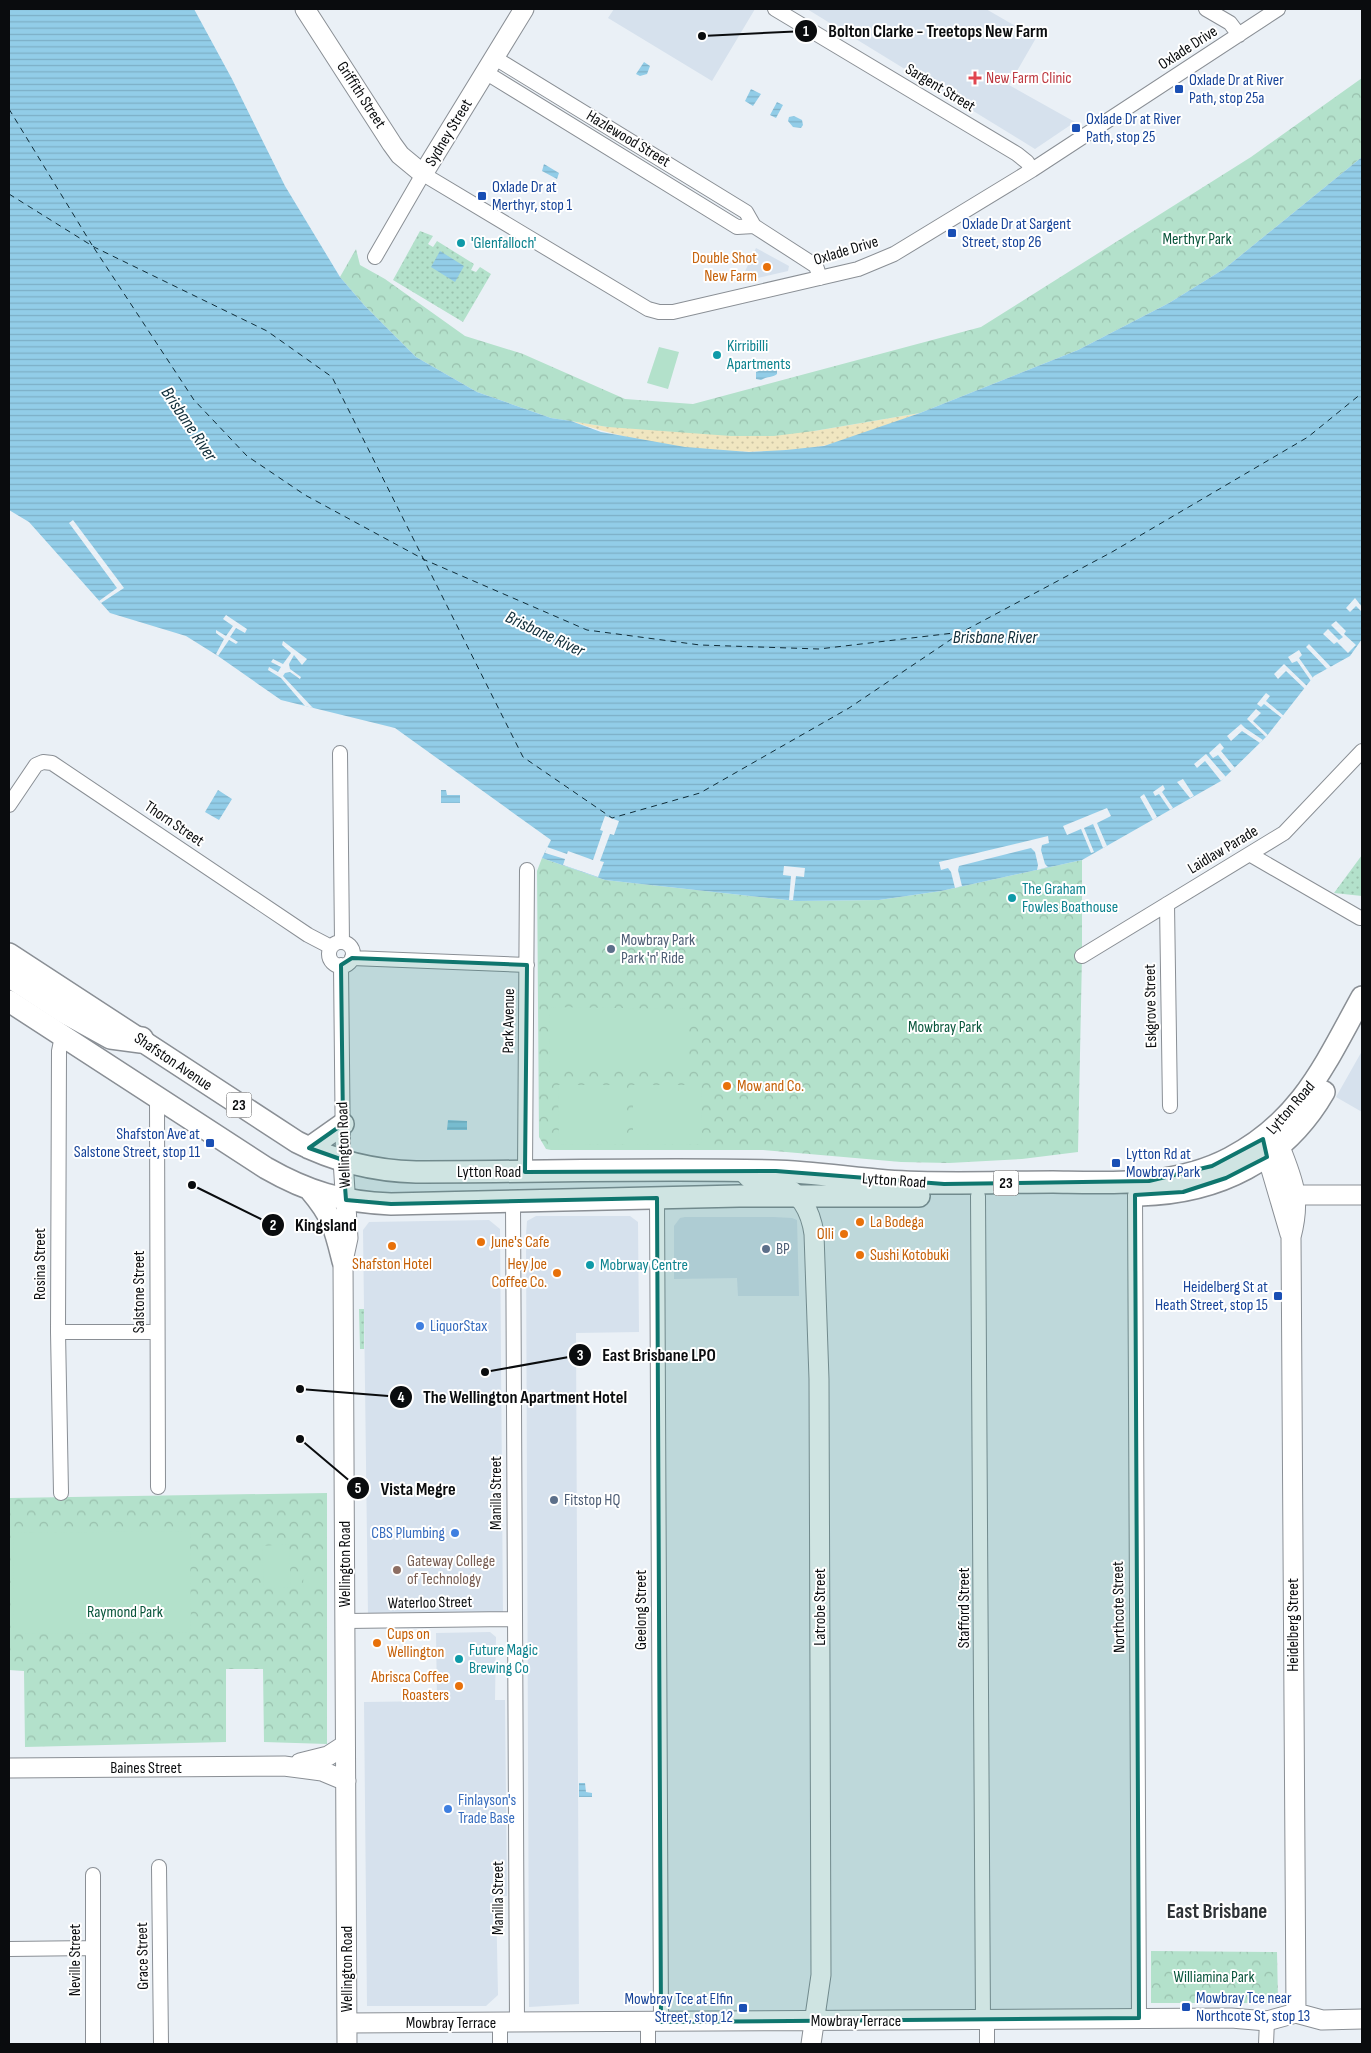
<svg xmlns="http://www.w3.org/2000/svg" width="1371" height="2053" font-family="'Sofia Sans Condensed',sans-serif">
<defs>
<pattern id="grass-dots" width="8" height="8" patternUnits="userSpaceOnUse" patternTransform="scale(1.25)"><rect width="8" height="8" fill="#b3e1cb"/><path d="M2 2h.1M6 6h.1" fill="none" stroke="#99c0ad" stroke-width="1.8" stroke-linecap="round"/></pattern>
<pattern id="sand-dots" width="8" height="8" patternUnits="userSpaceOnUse" patternTransform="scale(1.25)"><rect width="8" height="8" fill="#f0e6c0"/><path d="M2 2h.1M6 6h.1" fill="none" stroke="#ccc4a4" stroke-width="1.8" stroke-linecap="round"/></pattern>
<pattern id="park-crowns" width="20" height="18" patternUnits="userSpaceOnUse" patternTransform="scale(1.25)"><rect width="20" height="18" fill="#b3e1cb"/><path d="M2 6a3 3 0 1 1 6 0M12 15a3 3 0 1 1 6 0" fill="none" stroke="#99c0ad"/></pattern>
<pattern id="water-rules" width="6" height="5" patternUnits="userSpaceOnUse" patternTransform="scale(1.25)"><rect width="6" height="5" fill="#92cde8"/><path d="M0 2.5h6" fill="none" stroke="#7dafc6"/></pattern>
</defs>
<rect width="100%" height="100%" fill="#eaf0f6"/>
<path fill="#d6e1ed" d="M 614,9 L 755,9 L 712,81 L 608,18 Z
M 807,9 L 986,9 L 1036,38 L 1009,85 L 1075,122 L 1035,149 Z
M 756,248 L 789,266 L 788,271 L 740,282 Z
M 1362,1051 L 1362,1112 L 1336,1097 Z
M 536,1216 L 630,1216 L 638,1222 L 639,1332 L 576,1333 L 579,2004 L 529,2007 L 526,1235 L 527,1221 Z
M 685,1217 L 773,1217 L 792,1218 L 797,1220 L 799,1296 L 738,1296 L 737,1278 L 674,1279 L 674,1226 L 680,1218 Z
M 489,1220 L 500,1229 L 503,1617 L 368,1617 L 363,1230 L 369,1222 Z
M 490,1632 L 496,1637 L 495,1700 L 505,1700 L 507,1896 L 496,1896 L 498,1995 L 486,2006 L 367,2006 L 364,1702 L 437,1701 L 436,1633 Z"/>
<path fill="url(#grass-dots)" d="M 420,231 L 433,236 L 428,244 L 433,247 L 437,241 L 474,264 L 471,270 L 476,272 L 480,267 L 491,274 L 463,322 L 393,280 Z
M 1362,855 L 1362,896 L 1334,893 Z
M 359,1309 L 364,1309 L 364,1349 L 360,1349 Z"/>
<path fill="url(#sand-dots)" d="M 920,413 C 888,424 855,440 822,446 C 742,460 647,447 571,421 L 608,427 L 814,431 Z"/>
<path fill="url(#park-crowns)" d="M 1362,78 L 1362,157 L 1224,269 L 1169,303 L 1078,350 L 920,413 L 814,431 L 774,436 L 731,436 L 608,427 L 551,418 L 477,392 L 416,357 L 364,305 L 340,277 L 356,249 L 360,265 L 385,279 L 465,336 L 523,354 L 625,399 L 693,404 L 981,327 L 1251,157 Z
M 542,858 L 605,880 L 796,901 L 879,900 L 941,891 L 1082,860 L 1082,956 L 1078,1152 L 1022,1159 L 949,1163 L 901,1162 L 763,1150 L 551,1150 L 546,1149 L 539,1137 L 537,871 Z
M 327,1493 L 327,1744 L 264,1742 L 263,1669 L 226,1669 L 226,1742 L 25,1747 L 24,1671 L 9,1670 L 9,1498 Z
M 1151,1951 L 1277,1952 L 1278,2000 L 1274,2003 L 1151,2003 Z"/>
<path fill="#b3e1cb" d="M 659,347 L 679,352 L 668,389 L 647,383 Z
M 549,1007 L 687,1009 L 687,1069 L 550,1069 Z
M 558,1085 L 627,1085 L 627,1144 L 559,1145 Z
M 633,1085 L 701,1085 L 702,1144 L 633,1145 Z
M 190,1531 L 191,1632 L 14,1634 L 13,1533 Z
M 289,1544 L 291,1587 L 264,1589 L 262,1546 Z
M 309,1572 L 319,1572 L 324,1575 L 323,1589 L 304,1589 L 303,1577 Z"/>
<path fill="url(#water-rules)" d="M 9,9 L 194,9 L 232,79 L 285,186 L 340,277 L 364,305 L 416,357 L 477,392 L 551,418 L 571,421 L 601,432 L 685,447 L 749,452 L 786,450 L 824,446 L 920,413 L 1078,350 L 1169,303 L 1224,269 L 1362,157 L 1362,639 L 1350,656 L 1314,676 L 1266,737 L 1221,781 L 1082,860 L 941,891 L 879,900 L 796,901 L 605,880 L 542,858 L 551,840 L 395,728 L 281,700 L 218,656 L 186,636 L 110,613 L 29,522 L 9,510 Z
M 644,62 L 650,66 L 647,74 L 640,76 L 636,74 Z
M 751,89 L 761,94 L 753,106 L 745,101 Z
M 777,102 L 783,105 L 776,118 L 770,115 Z
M 794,116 L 802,120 L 803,125 L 801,128 L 793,127 L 788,121 L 789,117 Z
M 544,164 L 559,173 L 557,179 L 542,171 Z
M 440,251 L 464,266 L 455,282 L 431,267 Z
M 774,365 L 777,368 L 777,374 C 772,378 767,376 761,380 L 756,379 L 756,372 Z
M 218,790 L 232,799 L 219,820 L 205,812 Z
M 441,790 L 446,790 L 447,795 L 460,795 L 460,803 L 441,803 Z
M 448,1120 L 467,1121 L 467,1130 L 447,1130 Z
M 579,1783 L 585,1783 L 586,1792 L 592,1793 L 592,1797 L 579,1797 Z"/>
<path fill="#eaf0f6" d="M 73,520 L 124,588 L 101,603 L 99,601 L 117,588 L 69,523 Z
M 1355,598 L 1362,607 L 1362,612 L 1356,606 L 1350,612 L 1346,608 Z
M 226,615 L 247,629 L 245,633 L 236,628 L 230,637 L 238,642 L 236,644 L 229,640 L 218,656 L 216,654 L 224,639 L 216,633 L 216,630 L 226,636 L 233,626 L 223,619 Z
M 1336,621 L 1346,631 L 1344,634 L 1356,645 L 1348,653 L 1337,642 L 1334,644 L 1323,634 L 1328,629 L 1339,640 L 1343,637 L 1331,625 Z
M 283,641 L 307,659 L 302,665 L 294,655 L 289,664 L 290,669 L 301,677 L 300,679 L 290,672 L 285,673 L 283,676 L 313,708 L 305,706 L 281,678 L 268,670 L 269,667 L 278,672 L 281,667 L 271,662 L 273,659 L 283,664 L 291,653 L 282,645 Z
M 1309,644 L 1331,667 L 1327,669 L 1306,647 Z
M 1299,650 L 1302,655 L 1299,658 L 1313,678 L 1311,681 L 1297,661 L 1292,663 L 1288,657 Z
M 1284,664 L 1307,686 L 1305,689 L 1286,671 L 1278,679 L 1274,674 Z
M 1266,693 L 1270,696 L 1266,701 L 1284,716 L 1282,718 L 1264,704 L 1261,707 L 1257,704 Z
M 1256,709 L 1261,713 L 1253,721 L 1268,735 L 1266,737 L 1247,719 Z
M 1241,724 L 1245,728 L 1263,740 L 1260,743 L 1242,731 L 1231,741 L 1227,736 Z
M 1220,743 L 1224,748 L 1221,751 L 1235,768 L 1231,771 L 1218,755 L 1213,758 L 1209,753 Z
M 1206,754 L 1226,777 L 1221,781 L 1205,761 L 1197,768 L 1194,764 Z
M 1183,779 L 1194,796 L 1190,798 L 1177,782 Z
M 1163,785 L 1165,789 L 1162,792 L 1173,808 L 1170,810 L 1159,794 L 1155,796 L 1153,792 Z
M 1144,794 L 1157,817 L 1153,820 L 1140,797 Z
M 1107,808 L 1111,816 L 1097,823 L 1107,846 L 1103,848 L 1093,824 L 1084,828 L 1094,852 L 1091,853 L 1081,829 L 1067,835 L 1063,826 Z
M 605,816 L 619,821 L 614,835 L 610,834 L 600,861 L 604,862 L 598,877 L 563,865 L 565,859 L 545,853 L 547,847 L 567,854 L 568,851 L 593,860 L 603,831 L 600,830 Z
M 1048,836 L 1049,843 L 1042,845 L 1041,850 L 1045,864 L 1048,867 L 1037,870 L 1038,865 L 1035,852 L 1031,848 L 959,866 L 958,870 L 962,886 L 955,888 L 951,872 L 948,868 L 941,870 L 939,862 Z
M 784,866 L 805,868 L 804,877 L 796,876 L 793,900 L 789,900 L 791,876 L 783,875 Z"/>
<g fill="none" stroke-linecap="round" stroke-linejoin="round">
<path stroke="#102d39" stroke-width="1" stroke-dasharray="6 5" stroke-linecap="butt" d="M 9,109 L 92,245
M 9,194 L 94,247 L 267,331 L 332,377 L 523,757 L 612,818 L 700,793 L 849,708 L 962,632 L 1112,552 L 1308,437 L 1362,393
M 94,248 L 194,400 L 247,456 L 305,495 L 425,560 L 587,630 L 700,645 L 819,649 L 962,632"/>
<g stroke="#8a8f95" stroke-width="16">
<path id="street" d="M 775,9 L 1017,154 L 1027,162 L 1032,170
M 1206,9 L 1230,23 L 1239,35
M 495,58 L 746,212 L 754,226 L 816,266 L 820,278
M 485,72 L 737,227 L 754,226
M 375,257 L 423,174 L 648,309 L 659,312 L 673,312 L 858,269 L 894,254 L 1032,170 L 1278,9
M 340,753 L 342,942
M 9,805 L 36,765 L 43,762 L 52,763 L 308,935 L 331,947
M 1251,855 L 1360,918
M 1167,904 L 1170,1106
M329 954a12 12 0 1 1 24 0a12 12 0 1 1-24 0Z
M 1082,956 L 1284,833 L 1362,751
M 352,958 L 527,965
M 341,965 L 343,1160
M 157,1098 L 158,1487
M 525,1172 L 527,870
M 1135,1195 L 1139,2018
M 978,1196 L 983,2020
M 657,1198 L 661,2022
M 513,1202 L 517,2023
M 58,1332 L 157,1332
M 61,1493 L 58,1332 L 59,1051 L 62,1036
M 346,1621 L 514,1619
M 159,1867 L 161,2044
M 93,1875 L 93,2044
M 9,1949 L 93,1948
M 987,2021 L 987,2044
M 648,2022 L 648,2044
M 500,2023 L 500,2044
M 1266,2044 L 1267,2021"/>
</g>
<g stroke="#8a8f95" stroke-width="21">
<path id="secondary" d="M 305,9 L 392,144 L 400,155 L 423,174 L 524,9
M 1263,1142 L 1290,1234
M 1280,1147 C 1294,1182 1301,1199 1291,1237 L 1296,2013
M 343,1160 L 348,1238 L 343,1261 L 347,2044
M 741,1170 C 745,1174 751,1181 756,1183 C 762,1185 770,1182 776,1184 C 800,1189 811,1212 814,1234 L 819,1379 L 821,1975 L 811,2044
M 1296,1197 L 1302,1195 L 1362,1195
M 300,1763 L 328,1756 L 345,1745
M 9,1768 L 284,1766 L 322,1771 L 346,1781
M 347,2023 L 1231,2018 L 1267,2021 L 1296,2013 L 1322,2020 L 1362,2019"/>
</g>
<g stroke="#8a8f95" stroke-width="24">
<path id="primary" d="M 9,954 L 297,1142 C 334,1161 374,1171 416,1172 C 535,1172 654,1168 773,1171 C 811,1172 849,1178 887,1181 C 942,1185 997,1182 1053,1182 C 1113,1183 1175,1187 1230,1158 C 1301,1121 1325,1064 1362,997
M 9,1001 L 266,1168 C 308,1192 342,1202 391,1204 L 739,1196 L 919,1196
M 309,1148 L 343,1124
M 311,1191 C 333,1217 335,1229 343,1261
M 1140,1195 C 1218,1193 1284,1161 1324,1092"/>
</g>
<g stroke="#8a8f95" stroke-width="28">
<path id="highway" d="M 9,974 L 64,1010 L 111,1036 L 141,1040"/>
</g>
<use href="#street" stroke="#fff" stroke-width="14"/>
<use href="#secondary" stroke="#fff" stroke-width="19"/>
<use href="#primary" stroke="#fff" stroke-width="21"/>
<use href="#highway" stroke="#fff" stroke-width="25"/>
</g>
<path fill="#0f766e" fill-opacity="0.2" stroke="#0f766e" stroke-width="4" stroke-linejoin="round" d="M 352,958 L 527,965 L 525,1172 L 776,1171 L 944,1184 L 1149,1181 L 1212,1166 L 1263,1139 L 1267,1157 L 1226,1178 L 1183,1192 L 1135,1195 L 1139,2018 L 661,2022 L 657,1198 L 391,1204 L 346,1200 L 343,1160 L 309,1148 L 343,1124 L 341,965 Z"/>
<path fill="#e0444e" stroke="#fff" stroke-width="2" d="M972.5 70.5h5v5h5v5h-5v5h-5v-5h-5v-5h5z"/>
<g fill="#1a4fb4" stroke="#fff" stroke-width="2">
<rect x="1174" y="84" width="10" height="10" rx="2.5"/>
<rect x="1071" y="123" width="10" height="10" rx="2.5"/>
<rect x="477" y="191" width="10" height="10" rx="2.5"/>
<rect x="947" y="228" width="10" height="10" rx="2.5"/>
<rect x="205" y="1138" width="10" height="10" rx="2.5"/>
<rect x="1111" y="1158" width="10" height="10" rx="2.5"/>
<rect x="1273" y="1291" width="10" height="10" rx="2.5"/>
<rect x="1181" y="2002" width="10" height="10" rx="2.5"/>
<rect x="738" y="2003" width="10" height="10" rx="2.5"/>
</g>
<g fill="#0f9aa8" stroke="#fff" stroke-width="2">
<circle cx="461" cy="243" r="5"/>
<circle cx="717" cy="355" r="5"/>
<circle cx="1012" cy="898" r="5"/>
<circle cx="590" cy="1265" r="5"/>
<circle cx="459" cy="1659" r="5"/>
</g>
<g fill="#e8710a" stroke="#fff" stroke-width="2">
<circle cx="767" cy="267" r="5"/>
<circle cx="727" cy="1086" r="5"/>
<circle cx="860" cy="1222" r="5"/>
<circle cx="844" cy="1234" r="5"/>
<circle cx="481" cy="1242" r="5"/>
<circle cx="392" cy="1246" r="5"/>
<circle cx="860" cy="1255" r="5"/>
<circle cx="557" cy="1273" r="5"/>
<circle cx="377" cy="1643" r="5"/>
<circle cx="459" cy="1686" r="5"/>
</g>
<g fill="#5c6f8a" stroke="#fff" stroke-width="2">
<circle cx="611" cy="949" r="5"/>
<circle cx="766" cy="1249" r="5"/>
<circle cx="554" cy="1500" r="5"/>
</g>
<g fill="#3f7fe0" stroke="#fff" stroke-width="2">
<circle cx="420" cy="1326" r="5"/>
<circle cx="455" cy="1533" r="5"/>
<circle cx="448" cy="1809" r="5"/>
</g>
<circle fill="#8d6e63" stroke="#fff" stroke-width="2" cx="397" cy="1570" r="5"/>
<g text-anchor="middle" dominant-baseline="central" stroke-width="4" stroke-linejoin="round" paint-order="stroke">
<g fill="#fff" stroke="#545556" stroke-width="1">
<rect x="226.5" y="1092.5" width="25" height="25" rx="4"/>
<rect x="993.5" y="1170.5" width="25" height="25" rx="4"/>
</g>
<g font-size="15" font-weight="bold" fill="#0a0c0e">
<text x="239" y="1105">23</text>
<text x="1006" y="1183">23</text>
</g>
<g font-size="16" fill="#0a0c0e" stroke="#fff">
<text transform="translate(1188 48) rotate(-33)">Oxlade Drive</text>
<text transform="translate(940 88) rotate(31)">Sargent Street</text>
<text transform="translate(361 95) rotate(57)">Griffith Street</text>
<text transform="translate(449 133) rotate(-59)">Sydney Street</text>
<text transform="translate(628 139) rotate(31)">Hazlewood Street</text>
<text transform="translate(846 251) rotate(-17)">Oxlade Drive</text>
<text transform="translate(174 824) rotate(34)">Thorn Street</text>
<text transform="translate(1223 850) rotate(-31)">Laidlaw Parade</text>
<text transform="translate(1151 1006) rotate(-91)">Eskgrove Street</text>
<text transform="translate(509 1021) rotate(-89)">Park Avenue</text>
<text transform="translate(173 1062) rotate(34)">Shafston Avenue</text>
<text transform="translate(1291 1108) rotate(-49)">Lytton Road</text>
<text transform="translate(344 1145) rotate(-92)">Wellington Road</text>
<text x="489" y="1172">Lytton Road</text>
<text transform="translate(894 1181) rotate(4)">Lytton Road</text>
<text transform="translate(40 1264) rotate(-90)">Rosina Street</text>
<text transform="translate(139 1292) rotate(-90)">Salstone Street</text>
<text transform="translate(496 1493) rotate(-90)">Manilla Street</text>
<text transform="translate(345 1564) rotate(-90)">Wellington Road</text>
<text transform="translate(430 1603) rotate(-1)">Waterloo Street</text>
<text transform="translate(820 1607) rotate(-90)">Latrobe Street</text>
<text transform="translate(1119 1607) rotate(-91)">Northcote Street</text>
<text transform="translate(964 1608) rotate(-90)">Stafford Street</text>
<text transform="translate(641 1610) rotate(-90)">Geelong Street</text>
<text transform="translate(1293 1625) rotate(-90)">Heidelberg Street</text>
<text x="146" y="1768">Baines Street</text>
<text transform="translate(498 1898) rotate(-90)">Manilla Street</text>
<text transform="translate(143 1956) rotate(-91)">Grace Street</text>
<text transform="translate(75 1960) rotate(-90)">Neville Street</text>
<text transform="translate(347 1969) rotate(-90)">Wellington Road</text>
<text x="856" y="2021">Mowbray Terrace</text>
<text x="451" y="2023">Mowbray Terrace</text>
</g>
<g font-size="16" fill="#be3a42" stroke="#fff" text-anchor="start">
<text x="986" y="78">New Farm Clinic</text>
</g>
<g font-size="16" fill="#164399" stroke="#fff" text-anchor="start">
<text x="1189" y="80">Oxlade Dr at River<tspan x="1189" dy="18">Path, stop 25a</tspan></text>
<text x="1086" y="119">Oxlade Dr at River<tspan x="1086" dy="18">Path, stop 25</tspan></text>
<text x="492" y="187">Oxlade Dr at<tspan x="492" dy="18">Merthyr, stop 1</tspan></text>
<text x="962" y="224">Oxlade Dr at Sargent<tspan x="962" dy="18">Street, stop 26</tspan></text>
<text x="200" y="1134" text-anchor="end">Shafston Ave at<tspan x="200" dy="18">Salstone Street, stop 11</tspan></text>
<text x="1126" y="1154">Lytton Rd at<tspan x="1126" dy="18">Mowbray Park</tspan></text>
<text x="1268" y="1287" text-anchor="end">Heidelberg St at<tspan x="1268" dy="18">Heath Street, stop 15</tspan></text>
<text x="1196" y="1998">Mowbray Tce near<tspan x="1196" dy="18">Northcote St, stop 13</tspan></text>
<text x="733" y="1999" text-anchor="end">Mowbray Tce at Elfin<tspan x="733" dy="18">Street, stop 12</tspan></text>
</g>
<g font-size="16" fill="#09553b" stroke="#fff">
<text x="1197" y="239">Merthyr Park</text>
<text x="945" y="1027">Mowbray Park</text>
<text x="125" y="1612">Raymond Park</text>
<text x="1214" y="1977">Williamina Park</text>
</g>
<g font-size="16" fill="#0d838f" stroke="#fff" text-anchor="start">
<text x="471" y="243">'Glenfalloch'</text>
<text x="727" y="346">Kirribilli<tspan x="727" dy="18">Apartments</tspan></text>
<text x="1022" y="889">The Graham<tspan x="1022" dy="18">Fowles Boathouse</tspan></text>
<text x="600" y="1265">Mobrway Centre</text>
<text x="469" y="1650">Future Magic<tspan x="469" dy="18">Brewing Co</tspan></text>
</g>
<g font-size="16" fill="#c56008" stroke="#fff" text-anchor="start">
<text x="757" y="258" text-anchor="end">Double Shot<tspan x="757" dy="18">New Farm</tspan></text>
<text x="737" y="1086">Mow and Co.</text>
<text x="870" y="1222">La Bodega</text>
<text x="834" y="1234" text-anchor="end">Olli</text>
<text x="491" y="1242">June's Cafe</text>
<text x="870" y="1255">Sushi Kotobuki</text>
<text x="392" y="1264" text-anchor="middle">Shafston Hotel</text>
<text x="547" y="1264" text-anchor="end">Hey Joe<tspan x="547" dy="18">Coffee Co.</tspan></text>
<text x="387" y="1634">Cups on<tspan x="387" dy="18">Wellington</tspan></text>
<text x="449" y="1677" text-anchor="end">Abrisca Coffee<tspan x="449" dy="18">Roasters</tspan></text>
</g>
<g font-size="16" fill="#4e5e75" stroke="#fff" text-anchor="start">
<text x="621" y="940">Mowbray Park<tspan x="621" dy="18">Park 'n' Ride</tspan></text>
<text x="776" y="1249">BP</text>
<text x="564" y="1500">Fitstop HQ</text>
</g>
<g font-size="16" fill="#366cbe" stroke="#fff" text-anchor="start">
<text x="430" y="1326">LiquorStax</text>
<text x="445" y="1533" text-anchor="end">CBS Plumbing</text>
<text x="458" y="1800">Finlayson's<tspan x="458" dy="18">Trade Base</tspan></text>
</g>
<g font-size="16" fill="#785e54" stroke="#fff" text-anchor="start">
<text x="407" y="1561">Gateway College<tspan x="407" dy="18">of Technology</tspan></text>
</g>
<g font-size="18" font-style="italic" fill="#102d39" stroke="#fff">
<text transform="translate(189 424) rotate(56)">Brisbane River</text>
<text transform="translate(545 634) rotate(25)">Brisbane River</text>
<text x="995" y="637">Brisbane River</text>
</g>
<g font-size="21" font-weight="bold" fill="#2e3337" stroke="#fff">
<text x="1217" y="1911">East Brisbane</text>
</g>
</g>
<path fill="none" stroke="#0a0c0e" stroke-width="2" d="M702 36L806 31M192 1185L273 1225M485 1372L580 1355M300 1389L401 1397M300 1439L358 1488"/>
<g fill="#0a0c0e" stroke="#fff" stroke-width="2">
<circle cx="702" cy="36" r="5"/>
<circle cx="192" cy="1185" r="5"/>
<circle cx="485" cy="1372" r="5"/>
<circle cx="300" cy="1389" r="5"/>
<circle cx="300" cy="1439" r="5"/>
<circle cx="806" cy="31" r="12"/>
<circle cx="273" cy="1225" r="12"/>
<circle cx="580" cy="1355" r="12"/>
<circle cx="401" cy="1397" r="12"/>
<circle cx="358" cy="1488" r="12"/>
</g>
<g font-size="15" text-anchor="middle" font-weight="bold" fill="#fff">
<text x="806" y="36">1</text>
<text x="273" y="1230">2</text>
<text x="580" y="1360">3</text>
<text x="401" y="1402">4</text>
<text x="358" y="1493">5</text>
</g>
<g font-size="18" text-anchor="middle" font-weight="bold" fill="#0a0c0e" stroke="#fff" stroke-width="4" stroke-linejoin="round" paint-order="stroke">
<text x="938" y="37">Bolton Clarke - Treetops New Farm</text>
<text x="326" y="1231">Kingsland</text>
<text x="659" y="1361">East Brisbane LPO</text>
<text x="525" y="1403">The Wellington Apartment Hotel</text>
<text x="418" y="1495">Vista Megre</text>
</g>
<rect width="1371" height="2053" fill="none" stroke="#0a0c0e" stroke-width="20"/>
</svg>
